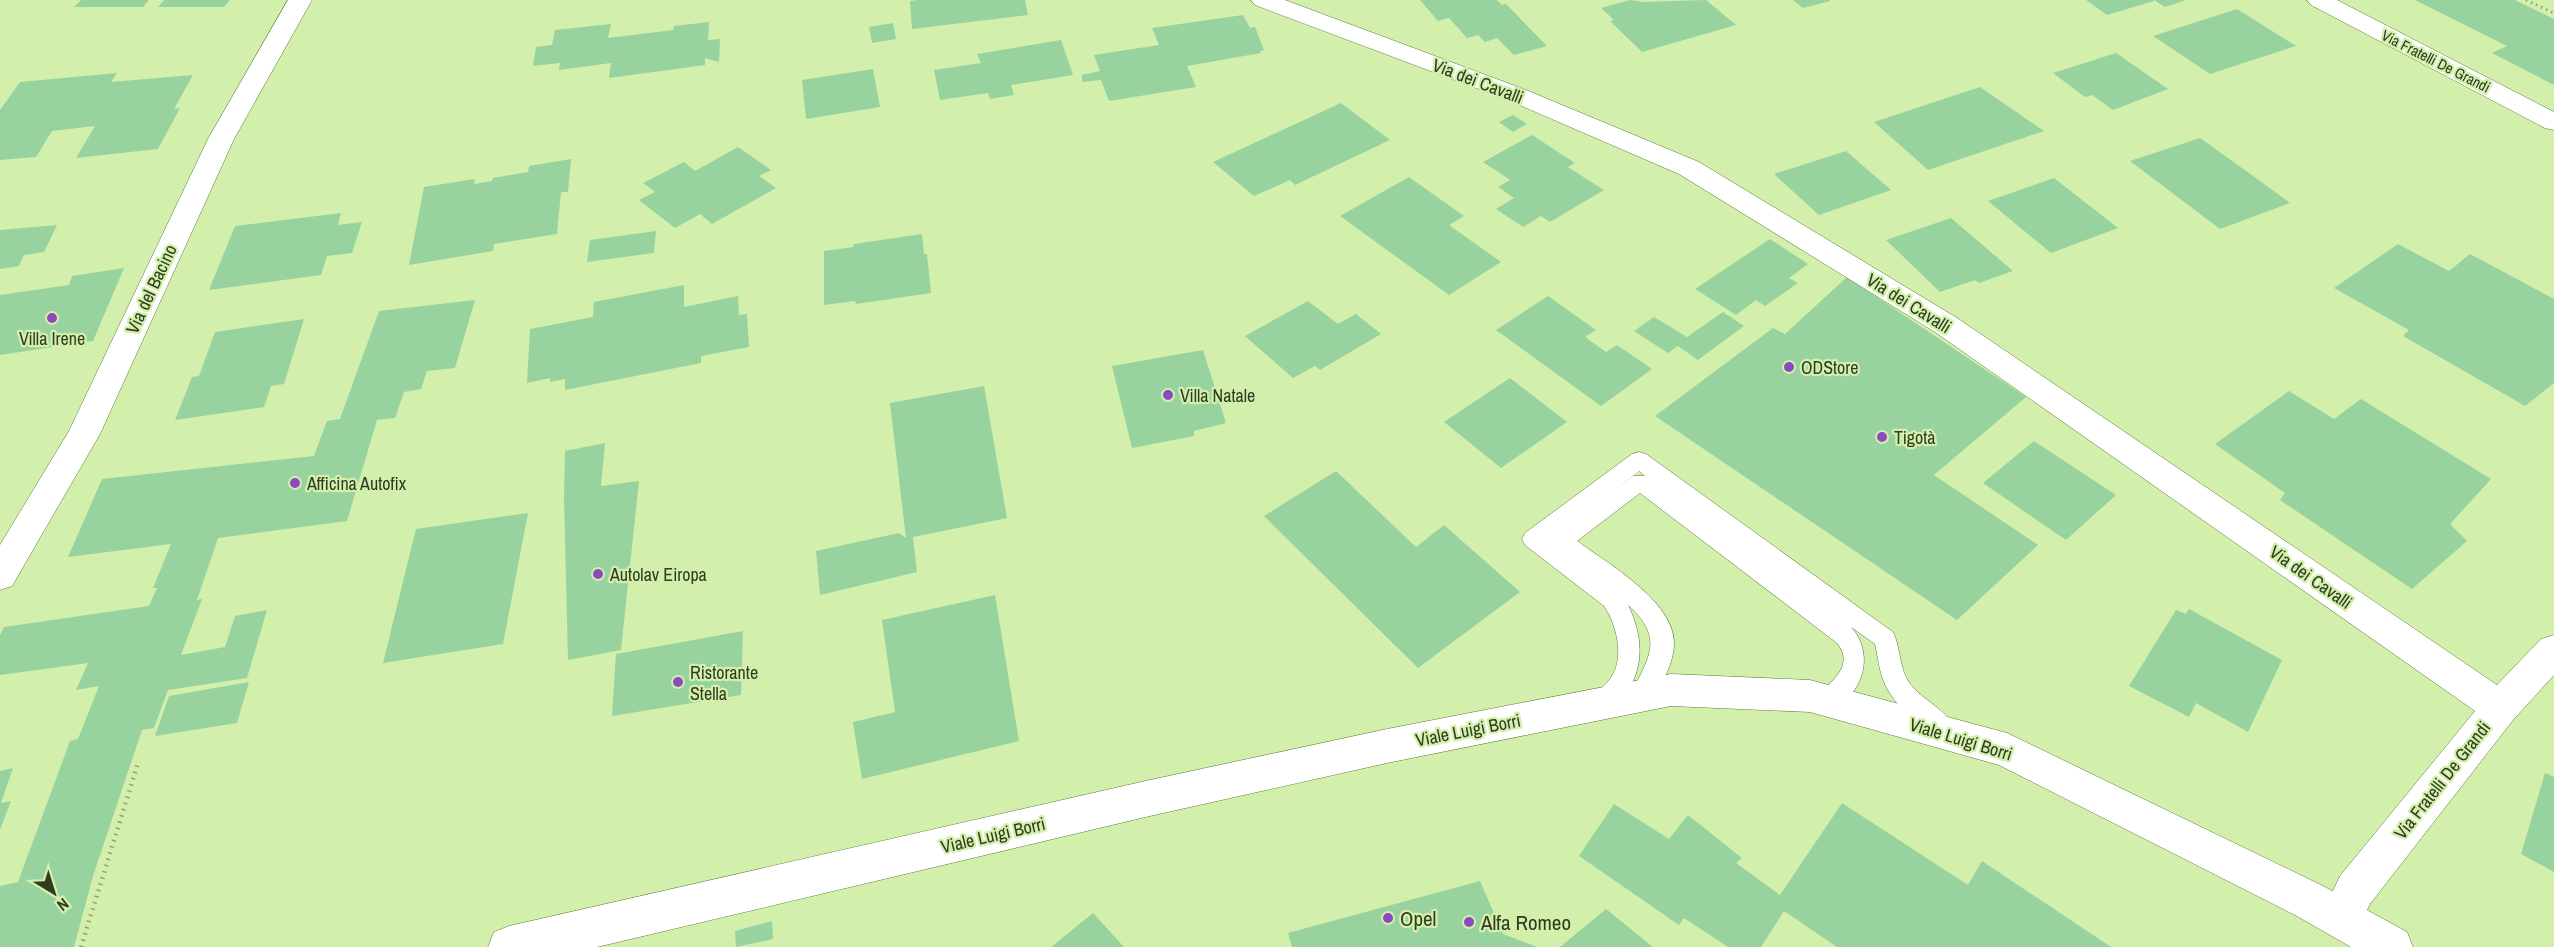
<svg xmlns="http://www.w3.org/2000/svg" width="2554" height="947" font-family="'Archivo Narrow',sans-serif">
<rect width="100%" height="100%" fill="#d2f0ac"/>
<path fill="#98d29f" d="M 81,0 L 149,0 L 143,7 L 74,7 Z
M 164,0 L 230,0 L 224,7 L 158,7 Z
M 917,0 L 1025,0 L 1028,15 L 912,29 L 910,1 Z
M 1420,0 L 1497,0 L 1502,5 L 1506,4 L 1547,46 L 1514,55 L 1497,38 L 1485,42 L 1478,35 L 1467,38 L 1449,18 L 1438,21 Z
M 1630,0 L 1643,2 L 1706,0 L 1736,25 L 1642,52 L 1610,21 L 1614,20 L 1601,8 Z
M 1793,0 L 1830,0 L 1830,1 L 1803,8 Z
M 2086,0 L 2153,0 L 2154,1 L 2107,15 Z
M 2154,0 L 2186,0 L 2165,7 Z
M 2415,0 L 2515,0 L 2554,19 L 2554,85 L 2492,53 L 2507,46 Z
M 2237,9 L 2296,46 L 2210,74 L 2153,36 Z
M 1243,15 L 1250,28 L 1255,27 L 1264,50 L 1260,51 L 1261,53 L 1187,66 L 1196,87 L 1109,101 L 1101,80 L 1082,82 L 1082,75 L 1100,71 L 1094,55 L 1159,45 L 1152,28 Z
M 709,22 L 708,40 L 720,39 L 719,62 L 705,58 L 705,65 L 609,78 L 611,63 L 559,70 L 560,63 L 533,66 L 536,47 L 552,45 L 555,30 L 611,24 L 608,38 L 673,30 L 674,26 Z
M 893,23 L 896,39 L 872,43 L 869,27 Z
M 1061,40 L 1073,75 L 1011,85 L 1014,95 L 990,99 L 988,93 L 940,100 L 934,70 L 981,63 L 977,54 Z
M 2116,53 L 2168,89 L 2113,110 L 2092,95 L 2085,97 L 2053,73 Z
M 873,69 L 880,107 L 806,119 L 802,80 Z
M 117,73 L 111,82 L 193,75 L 174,109 L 180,108 L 158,149 L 76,158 L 95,126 L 52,131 L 36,157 L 0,160 L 0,110 L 20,82 Z
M 1980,87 L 2044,131 L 1928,170 L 1874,122 Z
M 1341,103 L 1390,140 L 1295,185 L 1290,180 L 1254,196 L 1213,162 Z
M 1513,115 L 1527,124 L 1513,132 L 1499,122 Z
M 1532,135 L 1575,163 L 1568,167 L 1604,190 L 1550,222 L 1541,216 L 1523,227 L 1496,209 L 1514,198 L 1498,187 L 1510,180 L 1483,162 Z
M 2200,138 L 2249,173 L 2290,203 L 2220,229 L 2130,161 Z
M 738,147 L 771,170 L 759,176 L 776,188 L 712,224 L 700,214 L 675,228 L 639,200 L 655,192 L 643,183 L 684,162 L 695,171 Z
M 1846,151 L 1891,190 L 1819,215 L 1774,174 Z
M 571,159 L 568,192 L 561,192 L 557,234 L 494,244 L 493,251 L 409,265 L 424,187 L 475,179 L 474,184 L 492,181 L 493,178 L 528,172 L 529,166 Z
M 1409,177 L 1464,216 L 1449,225 L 1501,262 L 1449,295 L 1340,216 Z
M 2054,178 L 2118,228 L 2051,253 L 1988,201 Z
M 341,213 L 338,225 L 362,222 L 352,253 L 327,256 L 321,275 L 209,290 L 235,226 Z
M 1951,218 L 2013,271 L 1979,283 L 1975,280 L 1940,292 L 1886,240 Z
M 57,225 L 44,252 L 24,255 L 19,266 L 0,269 L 0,230 Z
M 656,231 L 654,253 L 587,262 L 590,240 Z
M 922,234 L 924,254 L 927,254 L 931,293 L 856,304 L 855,301 L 824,305 L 824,251 L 853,247 L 854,244 Z
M 1770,239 L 1808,264 L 1789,278 L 1798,283 L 1765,306 L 1756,300 L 1736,315 L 1695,289 Z
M 2398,244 L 2449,271 L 2470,254 L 2554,299 L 2554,383 L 2525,406 L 2403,336 L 2409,330 L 2334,288 Z
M 124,268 L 93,341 L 0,355 L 0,295 L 69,285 L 72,276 Z
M 1847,277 L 2026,397 L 1934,475 L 2038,545 L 1957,620 L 1655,416 L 1773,328 L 1785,334 Z
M 684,285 L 684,307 L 738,296 L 739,315 L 747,314 L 749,347 L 701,356 L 701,363 L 565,390 L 565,379 L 550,382 L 550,378 L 527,383 L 530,329 L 593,317 L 594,302 Z
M 1548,296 L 1596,330 L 1585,337 L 1606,352 L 1617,345 L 1652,369 L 1601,406 L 1496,330 Z
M 475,300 L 455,368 L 427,371 L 421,389 L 404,392 L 395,418 L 377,420 L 347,521 L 218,538 L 197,600 L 202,599 L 181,655 L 225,647 L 235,616 L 267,610 L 247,678 L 168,690 L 154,728 L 142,730 L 93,876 L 74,947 L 0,947 L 0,886 L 18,882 L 70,741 L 78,739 L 99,686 L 76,690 L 88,663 L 0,675 L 0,635 L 4,627 L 149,606 L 157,588 L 153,588 L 171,544 L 68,557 L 102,479 L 314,456 L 327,421 L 340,419 L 379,311 Z
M 1308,301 L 1338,324 L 1356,314 L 1381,334 L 1320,370 L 1315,366 L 1293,378 L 1245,336 Z
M 1723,312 L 1744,326 L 1698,360 L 1678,346 L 1668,353 L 1634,331 L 1654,317 L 1687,337 Z
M 304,319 L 284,384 L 271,386 L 264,407 L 175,420 L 192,377 L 199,376 L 215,332 Z
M 1203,350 L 1226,423 L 1194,431 L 1194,436 L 1132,448 L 1112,366 Z
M 1510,378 L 1567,422 L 1501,468 L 1444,422 Z
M 984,386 L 1007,518 L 913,537 L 917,572 L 820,595 L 816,551 L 899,533 L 906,538 L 890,403 Z
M 2289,391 L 2334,419 L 2361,399 L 2491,479 L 2450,524 L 2467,541 L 2412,589 L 2280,500 L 2285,493 L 2215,444 Z
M 2034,441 L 2116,495 L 2066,540 L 1983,483 Z
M 605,443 L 601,486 L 639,481 L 621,650 L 568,660 L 564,498 L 565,451 Z
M 1336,471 L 1416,547 L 1444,525 L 1520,592 L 1418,668 L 1264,516 Z
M 528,513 L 503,644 L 383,663 L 416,529 Z
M 995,595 L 1019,741 L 862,779 L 853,722 L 895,712 L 882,620 Z
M 2189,609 L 2282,660 L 2248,732 L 2196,703 L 2189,717 L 2129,686 L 2176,610 L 2186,614 Z
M 743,631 L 741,695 L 612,716 L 616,654 Z
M 249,682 L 237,723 L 155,736 L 169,696 Z
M 13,768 L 1,803 L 11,801 L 0,830 L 0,771 Z
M 2545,773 L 2554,777 L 2554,872 L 2521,854 Z
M 1842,803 L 1968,885 L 1982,861 L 2111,947 L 1837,947 L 1784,911 L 1761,947 L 1728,947 L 1684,918 L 1679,925 L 1579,856 L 1614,804 L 1669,839 L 1688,815 L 1742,858 L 1736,863 L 1780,895 Z
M 1480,881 L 1503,934 L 1537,947 L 1292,947 L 1288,933 Z
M 1606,909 L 1653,947 L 1560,947 Z
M 1093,913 L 1124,947 L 1051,947 Z
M 772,921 L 773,939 L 736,947 L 735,931 Z"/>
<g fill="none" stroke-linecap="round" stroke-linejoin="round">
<g stroke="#5d7738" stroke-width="1">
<path id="service" d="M 1639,452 L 1646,454 L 1893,632 C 1900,646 1899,663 1906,677 C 1916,698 1944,706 1954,727 L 1951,735 L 1942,738 C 1921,730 1892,703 1884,682 C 1879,670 1878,657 1875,644 L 1851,627 C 1877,656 1861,699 1827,711 L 1819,708 L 1815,701 C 1823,685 1858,669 1837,643 L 1640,493 L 1577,541 C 1607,563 1674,601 1674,643 C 1674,664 1661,685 1650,703 L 1642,706 L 1634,703 L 1630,696 C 1648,658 1666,639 1628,605 C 1645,640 1645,675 1617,704 C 1609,712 1604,715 1593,711 L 1589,704 C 1595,692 1607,686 1613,674 C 1624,655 1616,623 1604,606 L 1525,545 L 1522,539 L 1525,533 L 1632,454 ZM 1639,471 L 1645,476 L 1633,476 L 1615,490 Z"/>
</g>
<g stroke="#5d7738" stroke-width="1">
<path id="minor" d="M 288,0 L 312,0 L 234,139 L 100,434 L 12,586 L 0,590 L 0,545 L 69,431 L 208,139 Z
M 1251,0 L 1285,0 L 1526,90 L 1699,162 L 1957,318 L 2497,685 L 2541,639 L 2554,635 L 2554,675 L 2513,720 L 2370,904 L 2356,932 L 2341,938 L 2326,932 L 2320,918 L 2340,876 L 2475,711 L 1935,332 L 1679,174 L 1508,100 L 1255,5 Z
M 2307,0 L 2337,0 L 2554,112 L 2554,130 L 2545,128 L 2311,5 Z"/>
</g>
<g stroke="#5d7738" stroke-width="1">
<path id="secondary" d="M 1671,674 L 1810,680 L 2007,733 L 2325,887 L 2407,932 L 2413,947 L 2351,947 L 2295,915 L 1999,765 L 1810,712 L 1671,706 L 1387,763 L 1150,816 L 597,947 L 488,947 L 494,932 L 509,926 L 1150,780 L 1387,729 Z"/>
</g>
<path stroke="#8ea471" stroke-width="3" stroke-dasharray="1.5 4" stroke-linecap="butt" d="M 2526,0 L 2554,13"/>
<path stroke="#8ea471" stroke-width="4.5" stroke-dasharray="1.5 5" stroke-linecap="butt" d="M 81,947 L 138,763"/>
<use href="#service" fill="#fff" fill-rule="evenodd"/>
<use href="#minor" fill="#fff" fill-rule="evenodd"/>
<use href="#secondary" fill="#fff" fill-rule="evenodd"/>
</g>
<g fill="#8c4abf" stroke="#d2f0ac" stroke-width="2">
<circle cx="52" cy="318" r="6"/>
<circle cx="1789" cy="367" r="6"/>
<circle cx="1168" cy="395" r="6"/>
<circle cx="1882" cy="437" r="6"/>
<circle cx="295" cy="483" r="6"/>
<circle cx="598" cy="574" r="6"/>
<circle cx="678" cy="682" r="6"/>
<circle cx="1388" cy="918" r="6"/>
<circle cx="1469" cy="922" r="6"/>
</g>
<g text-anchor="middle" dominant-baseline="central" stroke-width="4.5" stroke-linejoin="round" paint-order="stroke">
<g font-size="15" fill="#303b20" stroke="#d2f0ac">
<text transform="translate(2436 61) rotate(27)">Via Fratelli De Grandi</text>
</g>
<g font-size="18" fill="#303b20" stroke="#d2f0ac">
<text transform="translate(1478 81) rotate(21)">Via dei Cavalli</text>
<text transform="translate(151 289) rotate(-65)">Via del Bacino</text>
<text transform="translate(1909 303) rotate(32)">Via dei Cavalli</text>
<text transform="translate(2311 577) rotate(35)">Via dei Cavalli</text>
<text transform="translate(1468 730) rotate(-11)">Viale Luigi Borri</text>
<text transform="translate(1961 739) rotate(17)">Viale Luigi Borri</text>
<text transform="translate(2442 780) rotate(-52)">Via Fratelli De Grandi</text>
<text transform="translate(993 835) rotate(-13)">Viale Luigi Borri</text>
</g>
<g font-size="18" fill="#303b20" stroke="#d2f0ac" text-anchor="start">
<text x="52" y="338" text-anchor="middle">Villa Irene</text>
<text x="1801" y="367">ODStore</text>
<text x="1180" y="395">Villa Natale</text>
<text x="1894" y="437">Tigotà</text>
<text x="307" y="483">Afficina Autofix</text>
<text x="610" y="574">Autolav Eiropa</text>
<text x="690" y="672">Ristorante<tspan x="690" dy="21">Stella</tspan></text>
</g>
<g font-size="21" fill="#303b20" stroke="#d2f0ac" text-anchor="start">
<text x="1400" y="918">Opel</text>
<text x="1481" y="922">Alfa Romeo</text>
</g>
</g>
<g transform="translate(54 893) rotate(142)" stroke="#d2f0ac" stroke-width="4.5" paint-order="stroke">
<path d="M0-4.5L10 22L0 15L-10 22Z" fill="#303b20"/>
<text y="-9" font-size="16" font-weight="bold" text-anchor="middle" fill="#303b20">N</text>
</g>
</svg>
